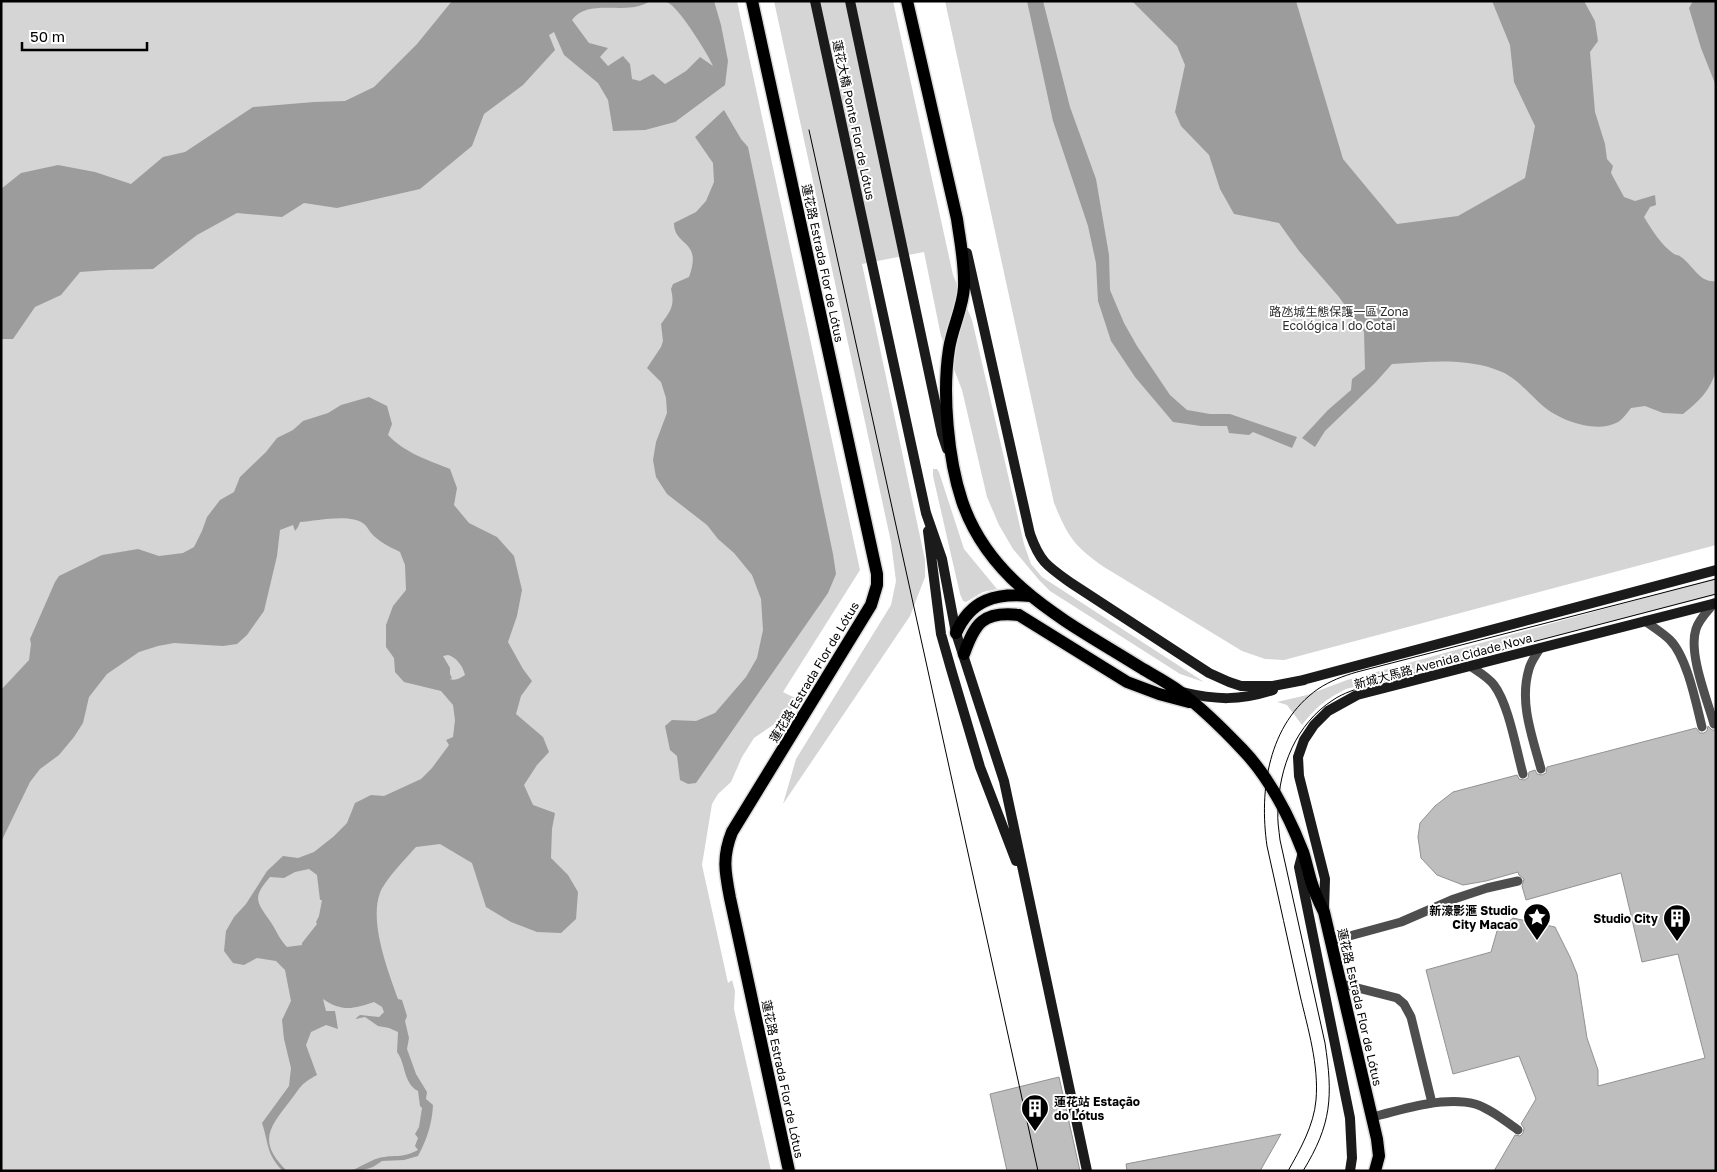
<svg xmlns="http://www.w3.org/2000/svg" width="1717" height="1172" font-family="'Golos Text','Noto Sans SC',sans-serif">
<rect width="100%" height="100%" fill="#fff"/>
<path fill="#d5d5d5" d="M 1,1 L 737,1 L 860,570 L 783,692 L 797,699 L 789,714 L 754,738 L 742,757 L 731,782 L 718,794 L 712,804 L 702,865 L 728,983 L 732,980 L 735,991 L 734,1009 L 771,1171 L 1,1171 Z
M 774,1 L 893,1 L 953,275 L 972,320 L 1024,544 L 1031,564 L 1042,577 L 1204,682 L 1180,674 L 1050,591 L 1039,580 L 1013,549 L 999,525 L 987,497 L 962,390 L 941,336 L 924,252 L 862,264 L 925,560 L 925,577 L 910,616 L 783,804 L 796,759 L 891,605 L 896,581 L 891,542 Z
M 945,1 L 1716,1 L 1716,545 L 1284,660 L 1265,659 L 1242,651 L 1104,567 C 1074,546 1068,537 1054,503 Z
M 933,469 L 937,469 L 939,472 L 964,549 L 997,589 L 983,592 L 966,602 L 963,601 L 960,594 L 933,476 Z
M 1716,578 L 1716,595 L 1346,689 C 1326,699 1316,707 1302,725 L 1287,705 L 1277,702 L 1307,695 L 1347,680 Z"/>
<path fill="#9c9c9c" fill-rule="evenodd" d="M 452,1 L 650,1 C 647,3 643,5 639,6 C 618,12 586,0 572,20 L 589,43 L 608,48 L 600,57 L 608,66 L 623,56 L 630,64 L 632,79 L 640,81 L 653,74 L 665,84 L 686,71 L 700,57 L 713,66 C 708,54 680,10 670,4 C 668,2 665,2 662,1 L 714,1 L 721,25 L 728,61 L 725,85 L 675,122 L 645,130 L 613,131 L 608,100 L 598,83 L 564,55 L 554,32 L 549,35 L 555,50 L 523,85 L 484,114 L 472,146 L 420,189 L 337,208 L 304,203 L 282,217 L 237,213 L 197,235 L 153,269 L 108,270 L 80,272 L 61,295 L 35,307 L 13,339 L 1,339 L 1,189 L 21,173 L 58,165 L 95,172 L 131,184 L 163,157 L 185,152 L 253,107 L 314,102 L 345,101 L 374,87 L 417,44 Z
M 1027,1 L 1043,1 L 1070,107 L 1096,179 L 1109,255 L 1110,290 L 1124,323 L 1137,346 L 1170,395 L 1187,410 L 1210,414 L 1230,414 L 1297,437 L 1292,448 L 1253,432 L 1249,435 L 1229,433 L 1227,426 L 1201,426 L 1173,422 L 1135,377 L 1111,341 L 1098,301 L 1096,263 L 1088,226 L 1053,121 Z
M 1132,1 L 1296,1 L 1343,159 L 1397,224 L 1458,216 L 1525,178 L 1535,126 L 1514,82 L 1510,45 L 1492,1 L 1584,1 L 1595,21 L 1598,41 L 1590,52 L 1595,112 L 1605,144 L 1607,159 L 1613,166 L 1611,173 L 1624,197 L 1635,201 L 1655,195 L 1656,205 L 1650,207 L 1644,217 C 1652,230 1661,245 1674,254 C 1676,255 1679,255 1681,257 C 1692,264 1700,284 1716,281 L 1716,370 C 1711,390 1699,401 1683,414 L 1663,413 L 1645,406 L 1631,408 C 1627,413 1623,419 1618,422 C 1598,434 1560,421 1543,406 C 1530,395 1518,379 1502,372 C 1468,357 1428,362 1392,364 L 1375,383 L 1325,431 L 1315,447 L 1302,438 L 1328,410 L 1351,390 L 1352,379 L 1365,369 L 1364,332 L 1339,297 L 1299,251 L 1279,223 L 1234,214 L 1220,189 L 1209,155 L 1181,126 L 1175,112 L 1185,65 L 1177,46 Z
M 1693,1 L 1716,1 L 1716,86 L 1701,48 L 1689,8 Z
M 724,110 L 741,139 L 748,147 L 833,554 L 836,574 L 828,593 L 696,783 L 688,784 L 680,780 L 677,756 L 670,750 L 665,726 L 672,720 L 696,721 L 715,713 L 746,677 L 757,658 L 763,630 L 761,599 L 752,575 L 734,553 L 718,539 L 707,525 L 667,494 L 656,477 L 653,460 L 656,442 L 667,413 L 666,398 L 661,382 L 647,368 L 661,347 L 663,341 L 661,324 C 671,310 675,306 671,289 L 673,284 L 689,277 C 703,239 674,247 674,223 L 696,212 L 706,201 L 714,182 L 713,163 L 695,137 Z
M 369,397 L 387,406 L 392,424 L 388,435 C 405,453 428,460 450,469 L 457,488 L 454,505 L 469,523 L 497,537 L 514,556 L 522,590 L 517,616 L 508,642 L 523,669 L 532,681 L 521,696 L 516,714 L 543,737 L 549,752 L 537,765 L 524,785 L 533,805 L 555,813 L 552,829 L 551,858 L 568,875 L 578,892 L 576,919 L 561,933 L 537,932 L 511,922 L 486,907 L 472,863 L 440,844 L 416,847 C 407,857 384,881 380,893 C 369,922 388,971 398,999 L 402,1000 L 407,1016 L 405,1021 L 409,1038 L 407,1049 L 416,1074 L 427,1092 L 426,1099 L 433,1105 C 432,1124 427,1139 418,1156 L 404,1160 L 382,1161 L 373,1167 L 360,1171 L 349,1171 C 360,1168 368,1161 379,1158 C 395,1154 401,1159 418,1150 L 415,1146 L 418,1138 L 415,1134 L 419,1127 L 422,1108 L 420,1106 L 418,1091 C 403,1083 406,1064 397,1052 L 398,1032 L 389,1028 L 378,1026 L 365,1017 L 355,1019 L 360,1015 L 379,1017 L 384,1012 L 382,1007 L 374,1002 C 353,1009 342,1012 323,999 L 326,1011 L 335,1011 L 338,1029 L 326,1025 L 311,1032 L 306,1045 L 317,1075 C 300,1084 301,1087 290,1101 C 268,1129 258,1142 287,1171 L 283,1171 C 266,1154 269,1144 262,1123 L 289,1086 L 291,1068 L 284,1039 L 282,1020 L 291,1001 L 285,970 L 276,961 L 257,958 L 244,965 L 233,963 L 224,951 L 226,931 L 234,917 L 246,904 L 267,871 L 283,856 L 298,858 L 314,852 L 333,837 L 347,823 L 355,803 L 371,795 L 384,796 L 421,779 L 432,768 L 449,745 L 446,740 L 453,737 L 455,720 L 453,705 L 441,691 L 404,682 L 395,672 L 394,658 L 386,647 L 386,625 L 393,606 L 406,590 L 405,565 L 400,552 C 390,547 379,542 371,533 C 369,531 367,526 364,524 C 351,513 316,521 300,522 L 298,527 L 295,531 L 293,525 L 280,530 L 277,556 L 264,611 L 247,635 L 237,644 L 223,646 L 174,643 L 158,646 L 139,652 L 107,674 L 89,697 L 83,723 L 74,737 L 59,755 L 40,769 L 30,782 L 1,842 L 1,690 L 29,660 L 31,644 L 30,639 L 55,582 L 59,576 L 102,555 L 138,549 L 159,556 L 183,553 L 194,547 L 202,531 L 207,517 L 220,500 L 234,492 L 240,477 L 266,452 L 277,438 L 293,430 L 303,421 L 328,413 L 341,405 ZM 448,655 C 456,657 463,666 465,675 C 460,678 456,681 450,679 L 452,678 L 450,674 L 450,668 L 443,656 ZM 309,869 L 317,875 L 320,900 L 322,900 L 319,916 L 316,922 L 317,924 L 302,943 L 302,945 L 287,947 C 280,940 277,932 272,924 C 257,902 251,899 270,877 L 284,878 L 295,872 Z"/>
<path fill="#bebebe" stroke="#929292" d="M 1708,726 L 1712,730 L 1716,730 L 1716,1171 L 1494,1171 L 1515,1135 L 1520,1136 L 1523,1133 L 1524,1128 L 1521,1124 L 1536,1099 L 1519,1056 L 1453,1074 L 1426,970 L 1491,952 L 1497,931 L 1513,918 L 1555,927 L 1570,957 L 1577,974 L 1587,1038 L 1598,1070 L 1598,1086 L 1705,1058 L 1678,954 L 1642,962 L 1621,873 L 1526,900 L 1522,886 L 1524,879 L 1519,875 L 1518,872 L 1486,881 L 1463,885 L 1437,875 L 1421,858 L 1418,837 L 1420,823 L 1435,806 L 1453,792 L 1517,775 L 1519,779 L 1524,780 L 1528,778 L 1529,772 L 1535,770 L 1537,774 L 1542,775 L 1546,773 L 1547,767 L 1696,728 L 1700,733 L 1704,733 L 1707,731 Z
M 1059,1077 L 1080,1171 L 1007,1171 L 990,1094 Z
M 1281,1134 L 1260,1171 L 1127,1171 L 1126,1164 Z"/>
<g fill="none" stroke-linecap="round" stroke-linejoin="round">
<g stroke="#dbdbdb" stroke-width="15">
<path id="primary" d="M 752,1 L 877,574 L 877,585 L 871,605 L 732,832 C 722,857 725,872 730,898 L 789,1171
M 907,1 L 957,219 C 960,241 965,264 964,287 C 963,308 952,328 949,349 C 942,393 948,459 962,501 C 991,587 1072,624 1143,669 C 1155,676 1168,683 1179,691 C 1202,708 1223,729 1242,749 C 1269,777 1289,816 1303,852 C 1306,861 1308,871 1311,881 C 1314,891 1319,902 1324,912 L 1377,1139 L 1379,1156 L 1375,1171
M 956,633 C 971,599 996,593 1030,596
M 964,654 C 975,623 983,611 1019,615 L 1127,682 L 1159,694 L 1189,702"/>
</g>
<path stroke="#4e4e4e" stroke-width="9" d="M 1714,603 C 1708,611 1699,619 1696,629 C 1688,653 1707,699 1714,724
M 1645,621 C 1653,627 1663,633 1670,640 C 1687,657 1696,703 1702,727
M 1540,648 C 1537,654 1531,661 1529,669 C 1519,702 1532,736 1541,769
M 1470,666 C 1479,672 1488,677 1494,685 C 1509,705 1516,749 1523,774
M 1331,941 L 1401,922 L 1454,899 L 1487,888 L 1518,881
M 1342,984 L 1397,998 L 1404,1004 L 1411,1017 L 1432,1103
M 1373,1117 C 1402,1109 1445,1096 1475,1104 C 1491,1109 1505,1121 1518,1130"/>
<path stroke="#1b1b1b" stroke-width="10" d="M 815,1 L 926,513 L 942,559 L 956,633 L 1004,781 L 1087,1171
M 850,1 L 942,434 L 947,449
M 967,253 L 1030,534 C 1040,562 1047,566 1071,583 L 1209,673 L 1229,682 L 1241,686 L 1273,686 L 1304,680
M 928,531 L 941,634 L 951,669 L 980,767 L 1016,861
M 1299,681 L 1716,570
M 1182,692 C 1216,700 1239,701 1273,690
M 1303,852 L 1299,867 L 1350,1118 L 1352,1158 L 1350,1171
M 1324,911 L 1325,879 L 1299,776 L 1298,757 L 1304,740 L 1314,725 L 1328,711 L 1357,695 L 1716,603"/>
<use href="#primary" stroke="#000" stroke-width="12"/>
<path stroke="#000" stroke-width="1" d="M 809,130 L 1038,1171
M 1288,1171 C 1300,1150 1314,1125 1316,1100 C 1319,1065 1308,1029 1300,995 C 1289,945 1278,896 1267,846 C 1259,790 1268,724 1318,689 C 1330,681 1343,676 1357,672 L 1716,579
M 1303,1171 C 1332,1124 1333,1096 1325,1043 L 1280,840 C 1279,830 1277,820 1278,810 C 1279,767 1296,724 1333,700 C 1343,693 1357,689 1368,685 L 1716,594"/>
</g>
<defs>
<g id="sight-pin" transform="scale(1.4375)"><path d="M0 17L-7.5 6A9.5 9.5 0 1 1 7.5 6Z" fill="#000" stroke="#fff"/><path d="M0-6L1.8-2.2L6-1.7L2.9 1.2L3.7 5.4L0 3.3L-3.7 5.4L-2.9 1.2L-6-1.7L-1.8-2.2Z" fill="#fff"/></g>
<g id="building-pin" transform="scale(1.4375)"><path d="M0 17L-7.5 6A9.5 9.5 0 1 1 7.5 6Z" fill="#000" stroke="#fff"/><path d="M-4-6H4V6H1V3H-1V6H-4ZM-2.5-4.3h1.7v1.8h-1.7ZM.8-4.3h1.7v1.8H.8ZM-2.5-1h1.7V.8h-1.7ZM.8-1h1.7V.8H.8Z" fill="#fff"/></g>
</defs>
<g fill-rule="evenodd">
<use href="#sight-pin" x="1537" y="917"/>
<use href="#building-pin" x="1677" y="918"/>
<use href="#building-pin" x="1035" y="1108"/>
</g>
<g text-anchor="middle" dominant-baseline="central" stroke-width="4" stroke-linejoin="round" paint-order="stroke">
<g font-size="12" fill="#000" stroke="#fff">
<text transform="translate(854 120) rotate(78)">蓮花大橋 Ponte Flor de Lótus</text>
<text transform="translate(823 263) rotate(78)">蓮花路 Estrada Flor de Lótus</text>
<text transform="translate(1443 661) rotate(-15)">新城大馬路 Avenida Cidade Nova</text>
<text transform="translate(814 672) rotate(-59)">蓮花路 Estrada Flor de Lótus</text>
<text transform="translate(1360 1007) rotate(77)">蓮花路 Estrada Flor de Lótus</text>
<text transform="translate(783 1079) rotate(78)">蓮花路 Estrada Flor de Lótus</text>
</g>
<g font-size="12" fill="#2c2c2c" stroke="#fff">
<text x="1339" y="311">路氹城生態保護一區 Zona<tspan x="1339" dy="14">Ecológica I do Cotai</tspan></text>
</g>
<g font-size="12" font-weight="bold" fill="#000" stroke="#fff" text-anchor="end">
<text x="1518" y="910">新濠影滙 Studio<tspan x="1518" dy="14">City Macao</tspan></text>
<text x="1658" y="918">Studio City</text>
<text x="1054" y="1101" text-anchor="start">蓮花站 Estação<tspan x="1054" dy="14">do Lótus</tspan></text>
</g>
</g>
<rect width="1717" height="1172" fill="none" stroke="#000000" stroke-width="5"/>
<path d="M22 42v8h125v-8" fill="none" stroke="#000000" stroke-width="2.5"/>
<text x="30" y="42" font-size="15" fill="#000000" stroke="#ffffff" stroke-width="4" paint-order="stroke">50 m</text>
</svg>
